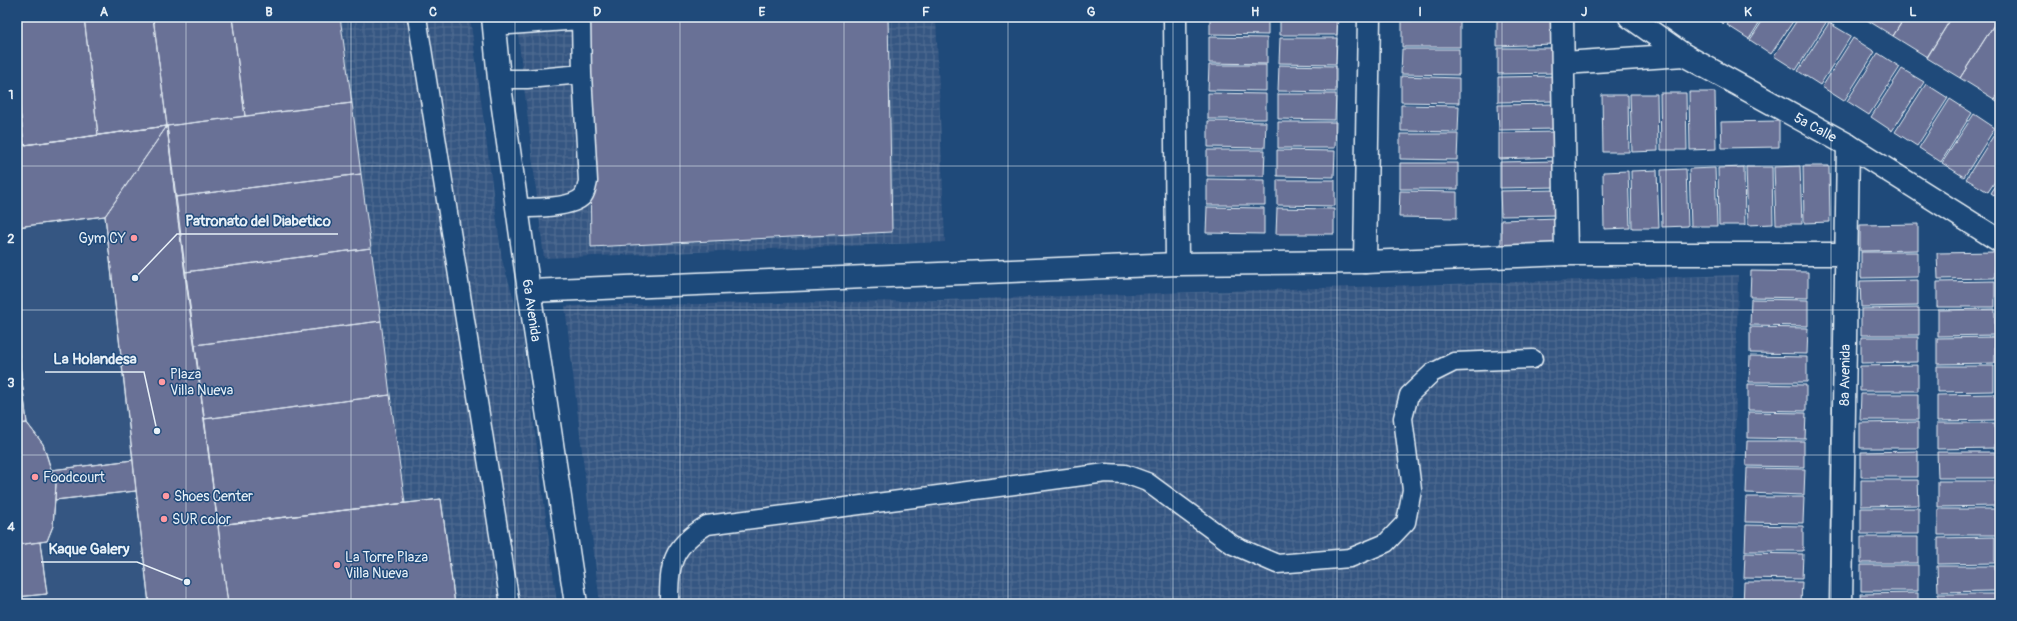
<svg xmlns="http://www.w3.org/2000/svg" width="2017" height="621" font-family="Pangolin,sans-serif">
<defs>
<pattern id="industrial-grid" width="8" height="8" patternUnits="userSpaceOnUse"><rect width="8" height="8" fill="#355682"/><path d="M0 4h8M4 0v8" fill="none" stroke="#526f94"/></pattern>
</defs>
<rect width="100%" height="100%" fill="#1f4a7a"/>
<filter id="ink" filterUnits="userSpaceOnUse"><feTurbulence type="fractalNoise" baseFrequency=".025" numOctaves="2"/><feDisplacementMap in="SourceGraphic" scale="8" xChannelSelector="R" yChannelSelector="G"/><feConvolveMatrix kernelMatrix="1 2 1 2 8 2 1 2 1" color-interpolation-filters="sRGB"/></filter>
<g filter="url(#ink)">
<path fill="#355682" d="M 167,126 L 441,499 L 455,604 L 17,604 L 17,146 Z"/>
<path fill="url(#industrial-grid)" d="M 17,17 L 470,17 L 502,260 L 521,322 L 557,604 L 455,604 L 441,499 L 218,525 L 166,126 L 17,146 Z
M 516,17 L 936,17 L 945,242 L 544,258 Z
M 1738,275 L 1732,604 L 600,604 L 565,306 L 911,301 Z"/>
<path fill="#697196" stroke="#e8f1f8" d="M 17,17 L 84,17 L 98,135 L 24,145 L 17,84 Z
M 84,17 L 153,17 L 167,126 L 98,135 Z
M 153,17 L 232,17 L 245,116 L 167,126 Z
M 232,17 L 340,17 L 352,103 L 245,116 Z
M 588,17 L 888,17 L 892,232 L 591,247 Z
M 1210,17 L 1268,17 L 1268,35 L 1210,34 Z
M 1280,17 L 1338,17 L 1337,35 L 1280,35 Z
M 1403,17 L 1461,17 L 1461,19 Z
M 1713,17 L 1729,17 L 1724,24 Z
M 1732,17 L 1763,17 L 1749,39 L 1727,25 Z
M 1765,17 L 1796,17 L 1771,54 L 1750,40 Z
M 1799,17 L 1820,17 L 1827,21 L 1796,70 L 1774,56 Z
M 1862,17 L 1905,17 L 1893,36 Z
M 1905,17 L 1952,17 L 1927,57 L 1893,36 Z
M 1952,17 L 1999,17 L 1960,78 L 1927,58 Z
M 1999,17 L 2000,89 L 1994,99 L 1960,78 Z
M 1497,19 L 1554,19 L 1555,44 L 1497,46 Z
M 1402,21 L 1460,21 L 1460,47 L 1402,47 Z
M 1829,23 L 1851,36 L 1820,85 L 1798,71 Z
M 1209,37 L 1267,38 L 1267,64 L 1209,63 Z
M 1280,38 L 1337,38 L 1336,64 L 1279,63 Z
M 1853,38 L 1875,52 L 1844,101 L 1822,87 Z
M 1498,48 L 1556,48 L 1556,73 L 1498,74 Z
M 1402,49 L 1459,49 L 1459,75 L 1401,74 Z
M 1878,53 L 1900,67 L 1869,115 L 1847,101 Z
M 1209,65 L 1266,65 L 1266,91 L 1208,90 Z
M 1279,65 L 1336,66 L 1336,92 L 1278,91 Z
M 1902,69 L 1924,82 L 1892,131 L 1871,117 Z
M 1401,76 L 1459,78 L 1459,103 L 1401,102 Z
M 1556,76 L 1556,101 L 1498,102 L 1498,77 Z
M 17,84 L 24,145 L 17,146 Z
M 1926,84 L 1948,98 L 1917,146 L 1895,132 Z
M 2000,89 L 2000,103 L 1994,99 Z
M 1689,92 L 1715,92 L 1716,149 L 1690,150 Z
M 1208,93 L 1266,94 L 1266,119 L 1208,119 Z
M 1660,93 L 1686,93 L 1687,150 L 1661,150 Z
M 1278,94 L 1336,94 L 1335,120 L 1278,119 Z
M 1630,94 L 1657,94 L 1658,151 L 1632,152 Z
M 1602,95 L 1628,95 L 1629,152 L 1603,152 Z
M 1950,99 L 1972,113 L 1941,162 L 1919,148 Z
M 352,103 L 361,174 L 175,197 L 167,126 Z
M 1556,104 L 1556,129 L 1499,130 L 1498,105 Z
M 1401,105 L 1459,106 L 1458,132 L 1401,131 Z
M 1974,114 L 1995,128 L 1964,177 L 1942,163 Z
M 1208,121 L 1266,122 L 1265,148 L 1208,147 Z
M 1779,121 L 1779,147 L 1722,148 L 1721,122 Z
M 1278,122 L 1336,122 L 1335,148 L 1278,148 Z
M 167,126 L 218,525 L 441,499 L 455,604 L 149,604 L 136,491 L 55,500 L 53,526 L 47,541 L 40,542 L 47,594 L 17,597 L 17,339 L 27,423 L 43,444 L 51,470 L 133,460 L 105,216 L 17,227 L 17,146 Z
M 167,126 L 175,197 L 228,604 L 149,604 L 105,216 Z
M 167,126 L 105,216 L 17,227 L 17,146 Z
M 1997,130 L 2000,132 L 2000,174 L 1988,192 L 1966,179 Z
M 1556,132 L 1557,157 L 1499,159 L 1499,133 Z
M 1400,134 L 1458,134 L 1457,160 L 1400,159 Z
M 1207,150 L 1265,150 L 1264,176 L 1207,176 Z
M 1277,150 L 1335,151 L 1334,177 L 1277,176 Z
M 1558,161 L 1558,187 L 1500,188 L 1500,162 Z
M 1400,163 L 1458,163 L 1458,189 L 1400,189 Z
M 1800,166 L 1802,224 L 1776,224 L 1774,167 Z
M 1803,166 L 1829,166 L 1830,222 L 1804,223 Z
M 1744,167 L 1745,225 L 1719,225 L 1718,168 Z
M 1746,167 L 1772,167 L 1773,224 L 1748,225 Z
M 1715,168 L 1717,226 L 1691,226 L 1689,169 Z
M 1686,169 L 1688,226 L 1662,227 L 1661,170 Z
M 1657,170 L 1659,228 L 1632,228 L 1631,171 Z
M 1628,171 L 1630,228 L 1604,229 L 1603,172 Z
M 361,174 L 371,248 L 185,272 L 175,197 Z
M 1207,179 L 1265,180 L 1265,205 L 1207,205 Z
M 2000,179 L 2000,199 L 1991,193 Z
M 1277,180 L 1335,180 L 1335,206 L 1277,205 Z
M 1558,190 L 1558,215 L 1501,216 L 1500,191 Z
M 1400,191 L 1457,192 L 1457,218 L 1399,217 Z
M 1207,207 L 1264,208 L 1264,234 L 1206,233 Z
M 1277,208 L 1334,209 L 1334,234 L 1276,234 Z
M 1558,218 L 1559,244 L 1501,245 L 1501,220 Z
M 1918,224 L 1918,250 L 1860,251 L 1860,225 Z
M 371,248 L 381,321 L 195,345 L 185,272 Z
M 1861,252 L 1918,252 L 1918,277 L 1861,278 Z
M 1995,252 L 1995,278 L 1938,279 L 1937,253 Z
M 1751,271 L 1808,272 L 1808,298 L 1750,297 Z
M 1918,280 L 1918,306 L 1861,307 L 1860,281 Z
M 1995,281 L 1995,307 L 1937,307 L 1937,282 Z
M 1751,299 L 1808,300 L 1808,326 L 1750,325 Z
M 1919,308 L 1919,335 L 1861,335 L 1861,309 Z
M 1995,309 L 1995,335 L 1938,336 L 1938,310 Z
M 381,321 L 390,395 L 204,419 L 195,345 Z
M 1750,327 L 1808,328 L 1807,354 L 1750,353 Z
M 1861,337 L 1918,337 L 1918,362 L 1861,363 Z
M 1995,337 L 1995,363 L 1937,364 L 1937,338 Z
M 17,339 L 27,423 L 17,424 Z
M 1750,356 L 1807,357 L 1807,382 L 1749,382 Z
M 1918,365 L 1918,391 L 1860,391 L 1860,366 Z
M 1937,366 L 1994,366 L 1994,391 L 1937,392 Z
M 1748,384 L 1806,385 L 1806,411 L 1748,410 Z
M 1861,394 L 1918,394 L 1918,420 L 1860,420 Z
M 1995,394 L 1995,420 L 1937,421 L 1937,395 Z
M 390,395 L 405,503 L 218,525 L 204,419 Z
M 1748,412 L 1806,413 L 1805,439 L 1748,438 Z
M 1918,422 L 1918,448 L 1860,448 L 1860,423 Z
M 27,423 L 43,444 L 56,484 L 53,526 L 47,541 L 17,545 L 17,424 Z
M 1937,423 L 1995,423 L 1995,448 L 1937,449 Z
M 1747,441 L 1804,441 L 1804,467 L 1746,466 Z
M 1918,451 L 1918,477 L 1861,477 L 1861,452 Z
M 1937,452 L 1995,452 L 1995,478 L 1938,478 Z
M 133,460 L 136,491 L 55,500 L 56,484 L 51,470 Z
M 1747,468 L 1805,469 L 1804,495 L 1746,493 Z
M 1861,480 L 1918,480 L 1919,505 L 1861,506 Z
M 1938,481 L 1995,481 L 1995,506 L 1938,507 Z
M 1746,497 L 1804,497 L 1803,523 L 1745,522 Z
M 441,499 L 455,604 L 228,604 L 218,525 Z
M 1861,508 L 1919,508 L 1919,534 L 1861,534 Z
M 1938,509 L 1996,509 L 1996,535 L 1938,535 Z
M 1746,525 L 1803,526 L 1803,551 L 1745,551 Z
M 1861,537 L 1918,537 L 1918,563 L 1861,563 Z
M 1995,537 L 1995,563 L 1938,564 L 1938,538 Z
M 40,542 L 47,594 L 17,597 L 17,545 Z
M 1745,553 L 1803,554 L 1802,579 L 1744,578 Z
M 1861,565 L 1918,565 L 1918,591 L 1861,591 Z
M 1937,566 L 1995,566 L 1995,591 L 1938,592 Z
M 1744,582 L 1802,582 L 1801,604 L 1743,604 Z
M 1918,593 L 1918,604 L 1861,604 L 1860,594 Z
M 1938,594 L 1995,594 L 1995,604 L 1938,604 Z"/>
<g fill="none" stroke-linecap="round" stroke-linejoin="round">
<g stroke="#e8f1f8" stroke-width="21">
<path id="service" d="M 417,17 L 510,604
M 494,26 L 581,20 L 581,17
M 499,79 L 527,79 L 582,74 L 581,20
M 518,208 C 533,208 573,208 583,196 C 586,192 587,186 588,181 L 582,74
M 669,604 C 669,564 671,547 707,525 L 1106,473 L 1125,474 L 1147,482 L 1233,545 L 1277,564 L 1350,558 L 1386,543 L 1406,522 L 1412,490 L 1403,418 L 1409,395 L 1432,373 L 1454,362 L 1533,359"/>
</g>
<g stroke="#e8f1f8" stroke-width="25">
<g id="minor">
<path d="M 1175,17 L 1177,264"/>
<path d="M 1562,17 L 1566,254"/>
<path id="s1" d="M 1630,17 L 1684,55 L 1848,145 L 2000,241"/>
<path d="M 1564,63 L 1684,55"/>
<path d="M 1365,262 L 1369,17"/>
<path d="M 530,291 L 1177,264 L 1365,262 L 1566,254 L 1846,254"/>
<path id="s2" d="M 1841,604 L 1848,145"/>
</g>
</g>
<g stroke="#e8f1f8" stroke-width="25">
<g id="secondary">
<path id="s3" d="M 493,17 L 499,79 L 523,250 L 576,604"/>
</g>
</g>
<use href="#service" stroke="#1f4a7a" stroke-width="18"/>
<use href="#minor" stroke="#1f4a7a" stroke-width="22"/>
<use href="#secondary" stroke="#1f4a7a" stroke-width="22"/>
</g>
</g>
<path fill="none" stroke="#e8f1f8" stroke-width="1" stroke-opacity="0.55" d="M 186,17 L 186,604M 351,17 L 351,604M 515,17 L 515,604M 680,17 L 680,604M 844,17 L 844,604M 1008,17 L 1008,604M 1173,17 L 1173,604M 1337,17 L 1337,604M 1502,17 L 1502,604M 1666,17 L 1666,604M 1831,17 L 1831,604M 17,166 L 2000,166M 17,310 L 2000,310M 17,455 L 2000,455"/>
<g fill="#ff9aa2" stroke="#1f4a7a" stroke-width="1.5">
<circle cx="134" cy="238" r="4"/>
<circle cx="162" cy="382" r="4"/>
<circle cx="35" cy="477" r="4"/>
<circle cx="166" cy="496" r="4"/>
<circle cx="164" cy="519" r="4"/>
<circle cx="337" cy="565" r="4"/>
</g>
<g text-anchor="middle" dominant-baseline="central" stroke-width="3" stroke-linejoin="round" paint-order="stroke">
<g font-size="14" fill="#e8f1f8" stroke="#1f4a7a">
<text stroke="none"><textPath href="#s1" startOffset="216">5a Calle</textPath></text>
<text stroke="none"><textPath href="#s3" startOffset="296">6a Avenida</textPath></text>
<text stroke="none"><textPath href="#s2" startOffset="229">8a Avenida</textPath></text>
</g>
<g font-size="14" fill="#e8f1f8" stroke="#1f4a7a" text-anchor="start">
<text x="126" y="238" text-anchor="end">Gym CY</text>
<text x="170" y="374">Plaza<tspan x="170" dy="16">Villa Nueva</tspan></text>
<text x="43" y="477">Foodcourt</text>
<text x="174" y="496">Shoes Center</text>
<text x="172" y="519">SUR color</text>
<text x="345" y="557">La Torre Plaza<tspan x="345" dy="16">Villa Nueva</tspan></text>
</g>
</g>
<path fill="none" stroke="#e8f1f8" stroke-width="1.5" d="M135 278L177 234H338M157 431L144 372H45M187 582L137 562H41"/>
<g fill="#e8f1f8" stroke="#1f4a7a" stroke-width="1.5">
<circle cx="135" cy="278" r="4"/>
<circle cx="157" cy="431" r="4"/>
<circle cx="187" cy="582" r="4"/>
</g>
<g font-size="15" text-anchor="middle" font-weight="bold" fill="#e8f1f8" stroke="#1f4a7a" stroke-width="3" stroke-linejoin="round" paint-order="stroke">
<text x="258" y="226">Patronato del Diabetico</text>
<text x="95" y="364">La Holandesa</text>
<text x="89" y="554">Kaque Galery</text>
</g>
<rect width="2017" height="621" fill="none" stroke="#1f4a7a" stroke-width="44"/>
<rect x="22" y="22" width="1973" height="577" fill="none" stroke="#e8f1f8" stroke-width="1.5"/>
<g font-size="13" text-anchor="middle" font-weight="bold" fill="#e8f1f8">
<text x="104" y="16">A</text>
<text x="269" y="16">B</text>
<text x="433" y="16">C</text>
<text x="597" y="16">D</text>
<text x="762" y="16">E</text>
<text x="926" y="16">F</text>
<text x="1091" y="16">G</text>
<text x="1255" y="16">H</text>
<text x="1420" y="16">I</text>
<text x="1584" y="16">J</text>
<text x="1748" y="16">K</text>
<text x="1913" y="16">L</text>
<text x="11" y="99">1</text>
<text x="11" y="243">2</text>
<text x="11" y="387">3</text>
<text x="11" y="531">4</text>
</g>
</svg>
